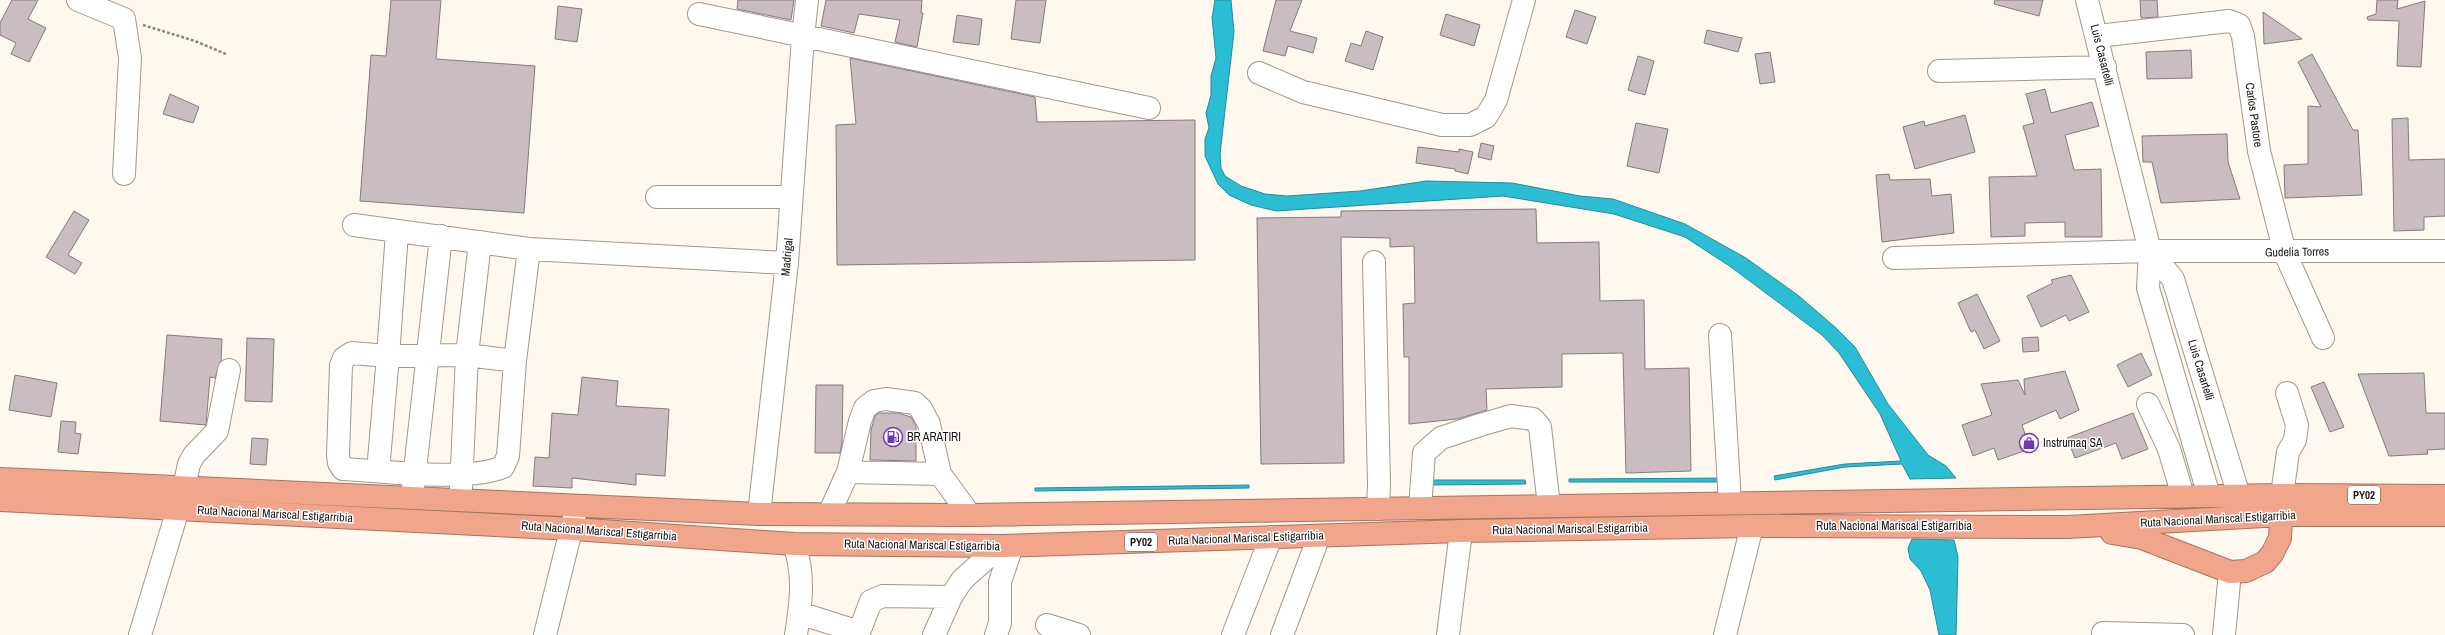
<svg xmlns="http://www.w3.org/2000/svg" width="2445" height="635" font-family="'Archivo Narrow',sans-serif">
<rect width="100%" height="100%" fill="#fff8ee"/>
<path fill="#2bbdd4" stroke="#268b9a" d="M 1215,0 L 1231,0 L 1234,32 L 1220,154 L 1221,168 L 1225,176 L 1241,186 L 1265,194 L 1287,196 L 1360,191 L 1426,181 L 1512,183 L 1580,196 L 1613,199 L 1685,224 L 1746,258 L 1799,296 L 1836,328 L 1855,347 L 1888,404 L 1928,455 L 1946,466 L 1956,478 L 1910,479 L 1902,464 L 1845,467 L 1775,480 L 1774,476 L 1845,464 L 1901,461 L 1880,414 L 1839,353 L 1822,335 L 1731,267 L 1685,237 L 1614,214 L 1503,196 L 1276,211 L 1251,205 L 1229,195 L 1218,184 L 1205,156 L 1205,139 L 1209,128 L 1206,113 L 1211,95 L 1211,76 L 1216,58 L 1212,18 Z
M 1732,478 L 1733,482 L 1569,482 L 1569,479 Z
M 1431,480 L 1525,480 L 1526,484 L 1432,485 Z
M 1249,485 L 1249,488 L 1035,491 L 1035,488 Z
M 1912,539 L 1954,540 L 1958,557 L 1956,635 L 1939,635 L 1930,590 L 1921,571 L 1910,559 L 1908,548 Z"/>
<path fill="#cbbcc2" stroke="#87797f" d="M 12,0 L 38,0 L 28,19 L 46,28 L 29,62 L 11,54 L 16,43 L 0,35 L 0,23 Z
M 391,0 L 441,0 L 436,59 L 535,66 L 524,213 L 360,201 L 371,55 L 386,56 Z
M 738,0 L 794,0 L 791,20 L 737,9 Z
M 826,0 L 922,0 L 921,13 L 923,13 L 917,47 L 895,42 L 900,20 L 859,14 L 854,33 L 821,26 Z
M 1016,0 L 1046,0 L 1040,43 L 1011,39 Z
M 1276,0 L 1302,0 L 1290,31 L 1317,38 L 1313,53 L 1288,46 L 1285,56 L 1263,51 Z
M 1995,0 L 2043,0 L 2039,16 L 1994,4 Z
M 2140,0 L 2157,0 L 2158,17 L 2141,18 Z
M 2377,0 L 2398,0 L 2397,9 L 2425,1 L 2421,67 L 2397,66 L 2399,21 L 2368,20 L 2367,17 L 2376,14 Z
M 558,6 L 582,9 L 577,42 L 555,39 Z
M 1575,10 L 1596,17 L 1587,44 L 1566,37 Z
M 2263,12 L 2302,39 L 2264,44 Z
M 1446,14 L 1480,25 L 1474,46 L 1440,35 Z
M 957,15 L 982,19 L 979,45 L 953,42 Z
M 1707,30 L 1742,38 L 1738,52 L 1704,43 Z
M 1366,31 L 1383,37 L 1373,70 L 1345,61 L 1351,43 L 1361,46 Z
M 2191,50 L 2192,78 L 2147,79 L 2146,52 Z
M 1770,52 L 1775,82 L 1760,84 L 1755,54 Z
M 2312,54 L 2353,130 L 2358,130 L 2362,195 L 2285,198 L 2284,165 L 2308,164 L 2308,106 L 2321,107 L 2298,62 Z
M 1638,56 L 1654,61 L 1645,95 L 1628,90 Z
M 850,58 L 1035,97 L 1037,122 L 1195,120 L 1195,260 L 837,265 L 836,125 L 856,124 Z
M 2045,89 L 2051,113 L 2092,102 L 2099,126 L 2065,135 L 2074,170 L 2101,169 L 2102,237 L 2065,237 L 2065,222 L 2025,223 L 2025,236 L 1991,237 L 1989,177 L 2037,176 L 2023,126 L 2034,123 L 2026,94 Z
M 170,94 L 199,107 L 193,123 L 163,114 Z
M 1965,115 L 1975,152 L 1915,169 L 1903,127 L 1924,121 L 1925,126 Z
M 2408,118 L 2409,160 L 2445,159 L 2445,216 L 2424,217 L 2424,230 L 2394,231 L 2392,119 Z
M 1636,123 L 1668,129 L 1659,173 L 1627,166 Z
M 2227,134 L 2228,162 L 2240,199 L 2161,203 L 2152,162 L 2143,162 L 2142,136 Z
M 1481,143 L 1494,146 L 1491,160 L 1478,157 Z
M 1418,147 L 1459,152 L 1459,149 L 1473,152 L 1468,174 L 1455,171 L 1455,169 L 1416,163 Z
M 1889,174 L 1890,180 L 1930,179 L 1932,196 L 1951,194 L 1954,233 L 1882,242 L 1876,175 Z
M 1536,209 L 1537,243 L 1599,242 L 1600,301 L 1644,300 L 1645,369 L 1689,368 L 1691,471 L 1626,473 L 1623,353 L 1562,354 L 1562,387 L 1486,389 L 1487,410 L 1457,419 L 1409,424 L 1409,357 L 1404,357 L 1403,304 L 1415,303 L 1414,246 L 1390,247 L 1390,238 L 1341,237 L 1344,463 L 1261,464 L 1257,218 L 1341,217 L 1341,211 Z
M 74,211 L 89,220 L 68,255 L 82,263 L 75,274 L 46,257 Z
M 2071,275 L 2089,312 L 2069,321 L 2066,315 L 2041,327 L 2027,296 L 2053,283 L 2051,280 Z
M 1977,294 L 2000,341 L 1984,349 L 1975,330 L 1971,332 L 1958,303 Z
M 167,335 L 222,339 L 221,361 L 215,378 L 210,377 L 206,425 L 160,421 Z
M 2038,337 L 2039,351 L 2023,352 L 2022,338 Z
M 247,338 L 274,339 L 272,402 L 245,401 Z
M 2141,353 L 2152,375 L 2128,387 L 2117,365 Z
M 2065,371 L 2079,410 L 2060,419 L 2056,410 L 2022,425 L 2030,449 L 1998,460 L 1994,448 L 1973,456 L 1962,425 L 1992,415 L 1981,384 L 2018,380 L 2025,395 L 2024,379 Z
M 2424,373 L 2426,413 L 2445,413 L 2445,449 L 2427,450 L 2428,454 L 2389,456 L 2358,374 Z
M 15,375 L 57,383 L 51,417 L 9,410 Z
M 582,377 L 618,381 L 616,406 L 669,409 L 665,476 L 636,474 L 636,485 L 572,478 L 572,488 L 533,486 L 535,457 L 549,458 L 552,413 L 578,415 Z
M 2324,382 L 2344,427 L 2330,432 L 2311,387 Z
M 816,385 L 843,385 L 842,443 L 840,453 L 815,453 Z
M 879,413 L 898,413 L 911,417 L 916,426 L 916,461 L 870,460 L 871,430 L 875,416 Z
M 2133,413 L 2148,449 L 2122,459 L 2116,443 L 2075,458 L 2067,438 Z
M 61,421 L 76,422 L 75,433 L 81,434 L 78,454 L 58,452 Z
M 252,438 L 268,439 L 266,465 L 250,464 Z"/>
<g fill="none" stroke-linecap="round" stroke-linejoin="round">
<g stroke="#a0988c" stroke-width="24">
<path id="minor" d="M 78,0 L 124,19 L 130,58 L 124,174
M 2087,0 L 2150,251 L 2148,288 L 2209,496
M 699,14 L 1149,108
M 2098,36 L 2229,21 L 2239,25 L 2243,36 L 2259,151 L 2285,253 L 2323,338
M 1939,71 L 2105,67
M 1259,73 L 1303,92 L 1442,125 L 1470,125 L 1486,117 L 1496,100 L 1524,0
M 657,197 L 791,197
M 354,225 L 529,249 L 787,263
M 397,232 L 388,356 L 352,353 L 344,358 L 341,365 L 338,455 L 339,463 L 343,469 C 383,471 468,482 503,467 L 508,456 L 515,361 L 529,249
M 2150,251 L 2173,279 L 2239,496
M 1894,258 L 2150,251 L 2445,251
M 1374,262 L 1379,485 L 1378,509
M 1720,335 L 1730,503
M 2148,404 L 2169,449 L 2183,496
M 378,471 L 388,356 L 467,355 L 515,361
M 848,472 L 940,474
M 184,488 L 189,464 L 194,455 L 217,431 L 229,370
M 413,488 L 441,236
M 461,488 L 467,355 L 480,242
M 2282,495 L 2288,452 L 2295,440 L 2297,425 L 2287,393
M 1420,508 L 1424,453 L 1441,438 L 1480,425 L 1511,416 L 1533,419 L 1540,427 L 1549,506
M 759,514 L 787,263 L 803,37 L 807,0
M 829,514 L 848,472 L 860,421 L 865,408 L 874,401 L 886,399 L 915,403 L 921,409 L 929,424 L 940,474 L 970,515
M 794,544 C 805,575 801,603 796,635
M 799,613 L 859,632
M 1047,625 L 1079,635
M 2103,633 L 2183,635
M 140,635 L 178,509
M 545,635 L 577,506
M 858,635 L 871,601 L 883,596 L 951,597
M 934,635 L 951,597 L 962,580 L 1000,546
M 996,635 L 1000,623 L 1000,582 L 1012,546
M 1233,635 L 1271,537
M 1282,635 L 1319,536
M 1448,635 L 1461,531
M 1725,635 L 1752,526
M 2224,635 L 2230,572"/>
</g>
<g stroke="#a57461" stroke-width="24">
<path id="highway" d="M 0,479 L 759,514 L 970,515 L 2282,495 L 2445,496
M 0,500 L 573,529 L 794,544 L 1000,546 L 1461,531 L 1752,526 L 2068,527 L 2282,515 L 2445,515
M 2112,533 L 2142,538 L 2230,572 L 2246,571 L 2265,562 L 2272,554 L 2280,538 L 2282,501"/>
</g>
<path stroke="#8a857e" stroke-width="2.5" stroke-dasharray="3 2" stroke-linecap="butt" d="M 143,25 L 195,41 L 226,54"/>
<use href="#minor" stroke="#fff" stroke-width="22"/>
<use href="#highway" stroke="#f1a68b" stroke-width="22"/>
</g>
<defs>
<g id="fuel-ring" transform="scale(1)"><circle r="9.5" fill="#fff" stroke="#6c39b0" stroke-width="1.5"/><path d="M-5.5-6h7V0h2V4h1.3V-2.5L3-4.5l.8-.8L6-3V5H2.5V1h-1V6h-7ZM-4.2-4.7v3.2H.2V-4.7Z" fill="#6c39b0"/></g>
<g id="shop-ring" transform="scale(1)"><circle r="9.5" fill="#fff" stroke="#6c39b0" stroke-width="1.5"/><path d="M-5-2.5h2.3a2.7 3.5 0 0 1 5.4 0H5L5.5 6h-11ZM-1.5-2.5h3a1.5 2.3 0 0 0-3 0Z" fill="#6c39b0"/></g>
</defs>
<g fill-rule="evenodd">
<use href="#fuel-ring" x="893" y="437"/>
<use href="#shop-ring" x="2029" y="443"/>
</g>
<g text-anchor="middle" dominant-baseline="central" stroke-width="3" stroke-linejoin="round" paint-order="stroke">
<g fill="#fff" stroke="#5e5c59" stroke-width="1">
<rect x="2348" y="486" width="32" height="18" rx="3"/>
<rect x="1125" y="533" width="32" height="18" rx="3"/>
</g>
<g font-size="11" font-weight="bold" fill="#191612">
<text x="2364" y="495">PY02</text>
<text x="1141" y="542">PY02</text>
</g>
<g font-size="12" fill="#191612" stroke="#fff">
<text transform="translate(2102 55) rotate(76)">Luis Casartelli</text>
<text transform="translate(2254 115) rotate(82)">Carlos Pastore</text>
<text transform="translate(2297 252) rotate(-1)">Gudelia Torres</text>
<text transform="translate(787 257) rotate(-85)">Madrigal</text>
<text transform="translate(2201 370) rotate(73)">Luis Casartelli</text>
<text transform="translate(275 514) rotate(3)">Ruta Nacional Mariscal Estigarribia</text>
<text transform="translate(2218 519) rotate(-3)">Ruta Nacional Mariscal Estigarribia</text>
<text x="1894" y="526">Ruta Nacional Mariscal Estigarribia</text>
<text transform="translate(1570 529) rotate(-1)">Ruta Nacional Mariscal Estigarribia</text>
<text transform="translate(599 531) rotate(4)">Ruta Nacional Mariscal Estigarribia</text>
<text transform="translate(1246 538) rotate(-2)">Ruta Nacional Mariscal Estigarribia</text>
<text transform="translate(922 545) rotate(1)">Ruta Nacional Mariscal Estigarribia</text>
</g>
<g font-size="12" fill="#191612" stroke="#fff" text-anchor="start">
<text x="907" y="437">BR ARATIRI</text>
<text x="2043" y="443">Instrumaq SA</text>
</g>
</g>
</svg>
